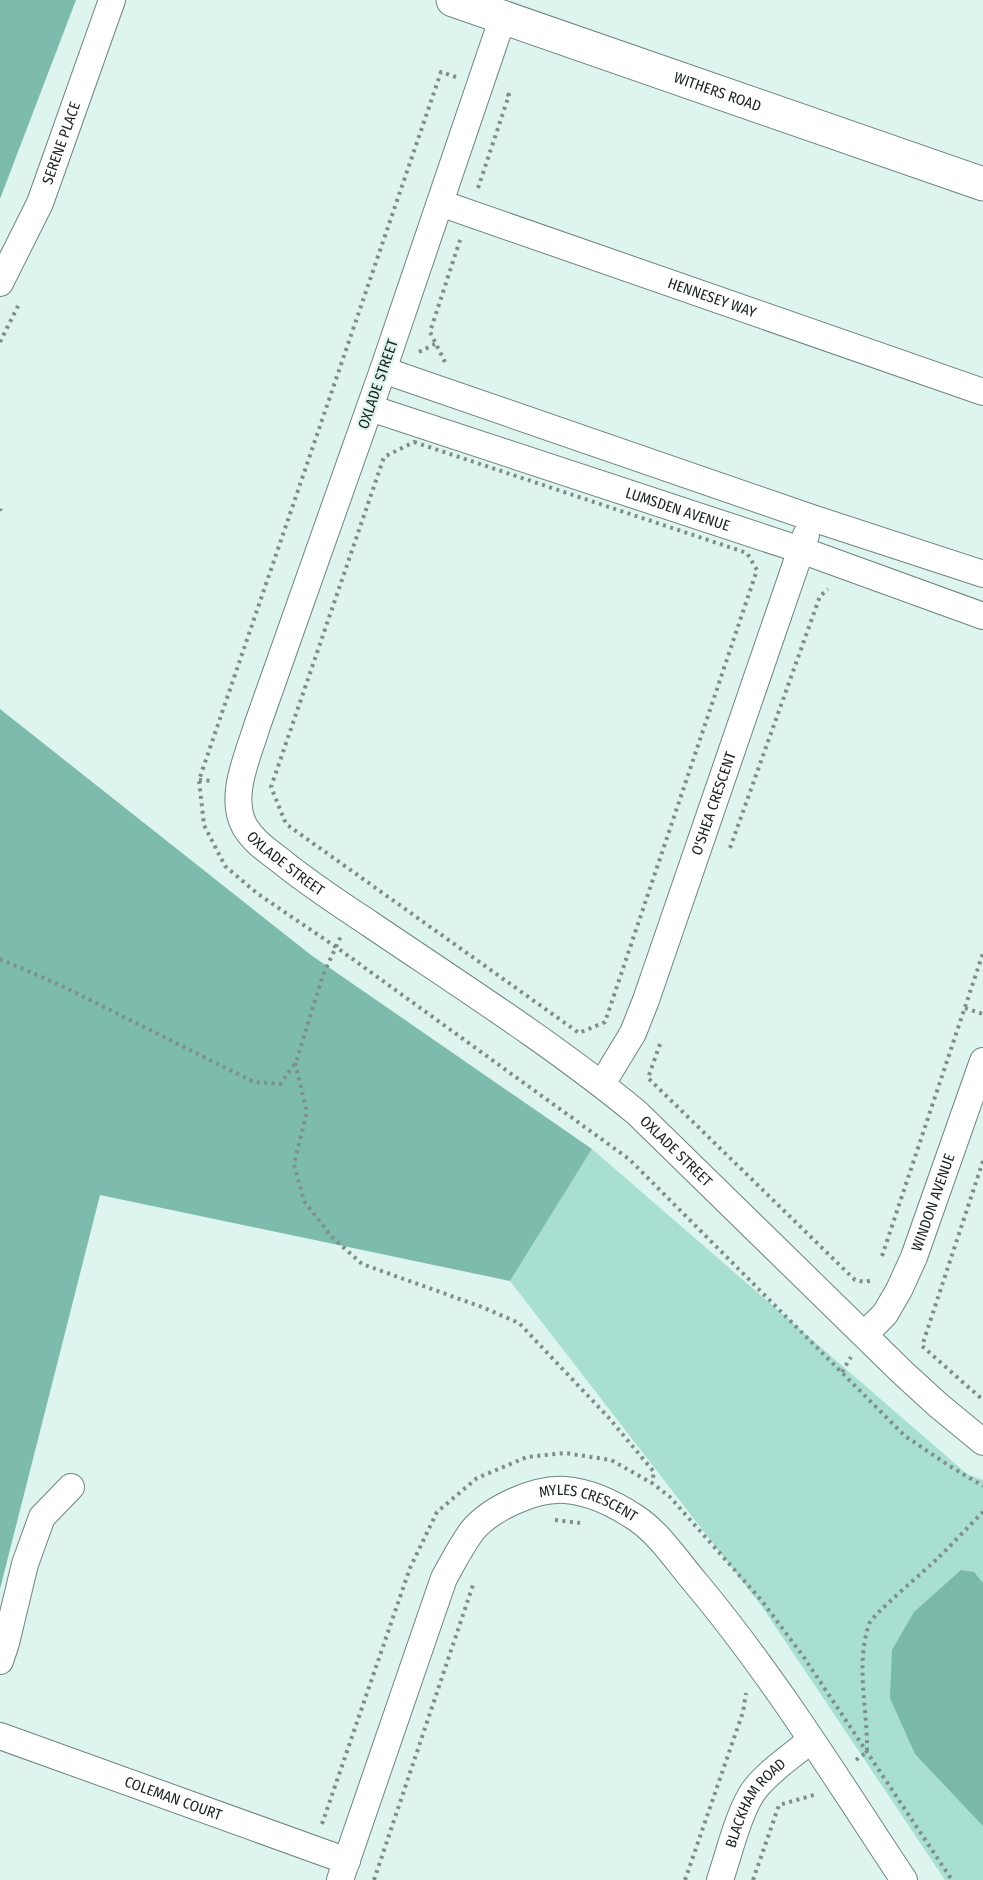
<svg xmlns="http://www.w3.org/2000/svg" width="983" height="1880" font-family="'Fira Sans Condensed',sans-serif">
<rect width="100%" height="100%" fill="#ddf5ee"/>
<path fill="#a8dfd1" d="M 592,1149 L 967,1474 L 983,1480 L 983,1880 L 945,1880 L 763,1608 L 510,1281 Z"/>
<path fill="#7dbcac" d="M 0,0 L 76,0 L 0,199 Z
M 0,709 L 311,955 L 592,1149 L 510,1281 L 100,1195 L 0,1589 Z"/>
<path fill="#7ab9a9" d="M 961,1570 L 974,1572 L 983,1583 L 983,1826 L 915,1754 L 890,1698 L 892,1650 L 914,1612 Z"/>
<g fill="none" stroke-linecap="round" stroke-linejoin="round">
<g stroke="#6f857f" stroke-width="28">
<g id="street">
<path id="s1" d="M 503,17 L 383,370 L 257,726 C 248,756 228,797 245,827 C 254,842 268,851 281,861 C 309,884 340,904 370,924 C 460,985 553,1044 637,1113 L 902,1372 L 938,1405 L 983,1442"/>
<path id="s2" d="M 440,203 L 983,392"/>
<path id="s3" d="M 0,283 L 40,203 L 112,0"/>
<path d="M 383,370 L 812,518 L 983,574"/>
<path id="s4" d="M 370,408 L 801,550 L 983,616"/>
<path id="s5" d="M 602,1084 L 633,1033 L 646,1000 L 806,535"/>
<path id="s6" d="M 865,1334 L 885,1314 L 899,1290 L 914,1257 L 983,1061"/>
<path d="M 0,1661 L 6,1643 L 25,1564 L 42,1517 L 71,1487"/>
<path id="s7" d="M 0,1736 L 347,1861"/>
<path id="s8" d="M 340,1880 L 444,1578 C 453,1562 461,1546 472,1531 C 491,1508 535,1488 565,1490 C 591,1492 615,1504 636,1518 C 660,1534 677,1561 695,1582 C 773,1675 837,1779 904,1880"/>
<path id="s9" d="M 720,1880 C 729,1854 739,1810 755,1789 C 770,1770 793,1755 811,1740"/>
</g>
</g>
<g stroke="#6f857f" stroke-width="35">
<g id="secondary">
<path id="s10" d="M 453,0 L 983,184"/>
</g>
</g>
<path stroke="#7e8f8a" stroke-width="4" stroke-dasharray="3 4.5" stroke-linecap="butt" d="M 456,77 L 441,72 L 199,780 L 204,825 L 225,866 L 258,894 L 336,947 L 629,1159 L 905,1436 L 948,1465 L 983,1486
M 478,188 L 509,95 L 506,94
M 0,342 L 20,302
M 419,352 L 435,344
M 445,362 L 430,332 L 461,237
M 414,442 L 747,553 L 757,570 L 605,1022 L 579,1033 L 286,824 L 271,787 L 384,457 Z
M 0,509 L 1,511
M 199,780 L 213,781
M 730,848 L 820,596 L 828,589
M 0,959 L 60,985 L 254,1082 L 280,1084 L 296,1062 L 323,975 L 341,936
M 965,1008 L 983,1014
M 660,1044 L 648,1078 L 855,1280 L 865,1282 L 873,1280
M 295,1063 L 307,1112 L 294,1164 L 304,1201 L 331,1236 L 362,1264 L 482,1307 L 519,1323 L 609,1418 L 654,1472 L 652,1483
M 983,1161 L 922,1346 L 983,1400
M 882,1256 L 983,953
M 842,1372 L 851,1357
M 555,1520 L 580,1523
M 856,1760 L 867,1752 C 868,1709 855,1667 869,1624 C 872,1615 927,1569 938,1558 C 953,1543 968,1527 983,1512
M 322,1824 L 410,1568 L 437,1512 L 477,1478 L 527,1457 L 565,1453 L 611,1460 L 652,1483 L 670,1497 L 762,1601 L 803,1656 L 952,1880
M 374,1880 L 473,1585
M 685,1880 L 743,1712 L 746,1693
M 753,1880 L 779,1805 L 814,1795"/>
<use href="#street" stroke="#fff" stroke-width="26"/>
<use href="#secondary" stroke="#fff" stroke-width="33"/>
</g>
<g text-anchor="middle" dominant-baseline="central" stroke-width="4.5" stroke-linejoin="round" paint-order="stroke">
<g font-size="15" fill="#1b2421" stroke="#ddf5ee">
<text stroke="none"><textPath href="#s10" startOffset="280">WITHERS ROAD</textPath></text>
<text stroke="none"><textPath href="#s3" startOffset="153">SERENE PLACE</textPath></text>
<text stroke="none"><textPath href="#s2" startOffset="288">HENNESEY WAY</textPath></text>
<text transform="translate(378 384) rotate(-71)">OXLADE STREET</text>
<text stroke="none"><textPath href="#s4" startOffset="324">LUMSDEN AVENUE</textPath></text>
<text stroke="none"><textPath href="#s5" startOffset="303">O'SHEA CRESCENT</textPath></text>
<text stroke="none"><textPath href="#s1" startOffset="910">OXLADE STREET</textPath></text>
<text stroke="none"><textPath href="#s1" startOffset="1396">OXLADE STREET</textPath></text>
<text stroke="none"><textPath href="#s6" startOffset="150">WINDON AVENUE</textPath></text>
<text stroke="none"><textPath href="#s8" startOffset="504">MYLES CRESCENT</textPath></text>
<text stroke="none"><textPath href="#s7" startOffset="184">COLEMAN COURT</textPath></text>
<text stroke="none"><textPath href="#s9" startOffset="86">BLACKHAM ROAD</textPath></text>
</g>
</g>
</svg>
